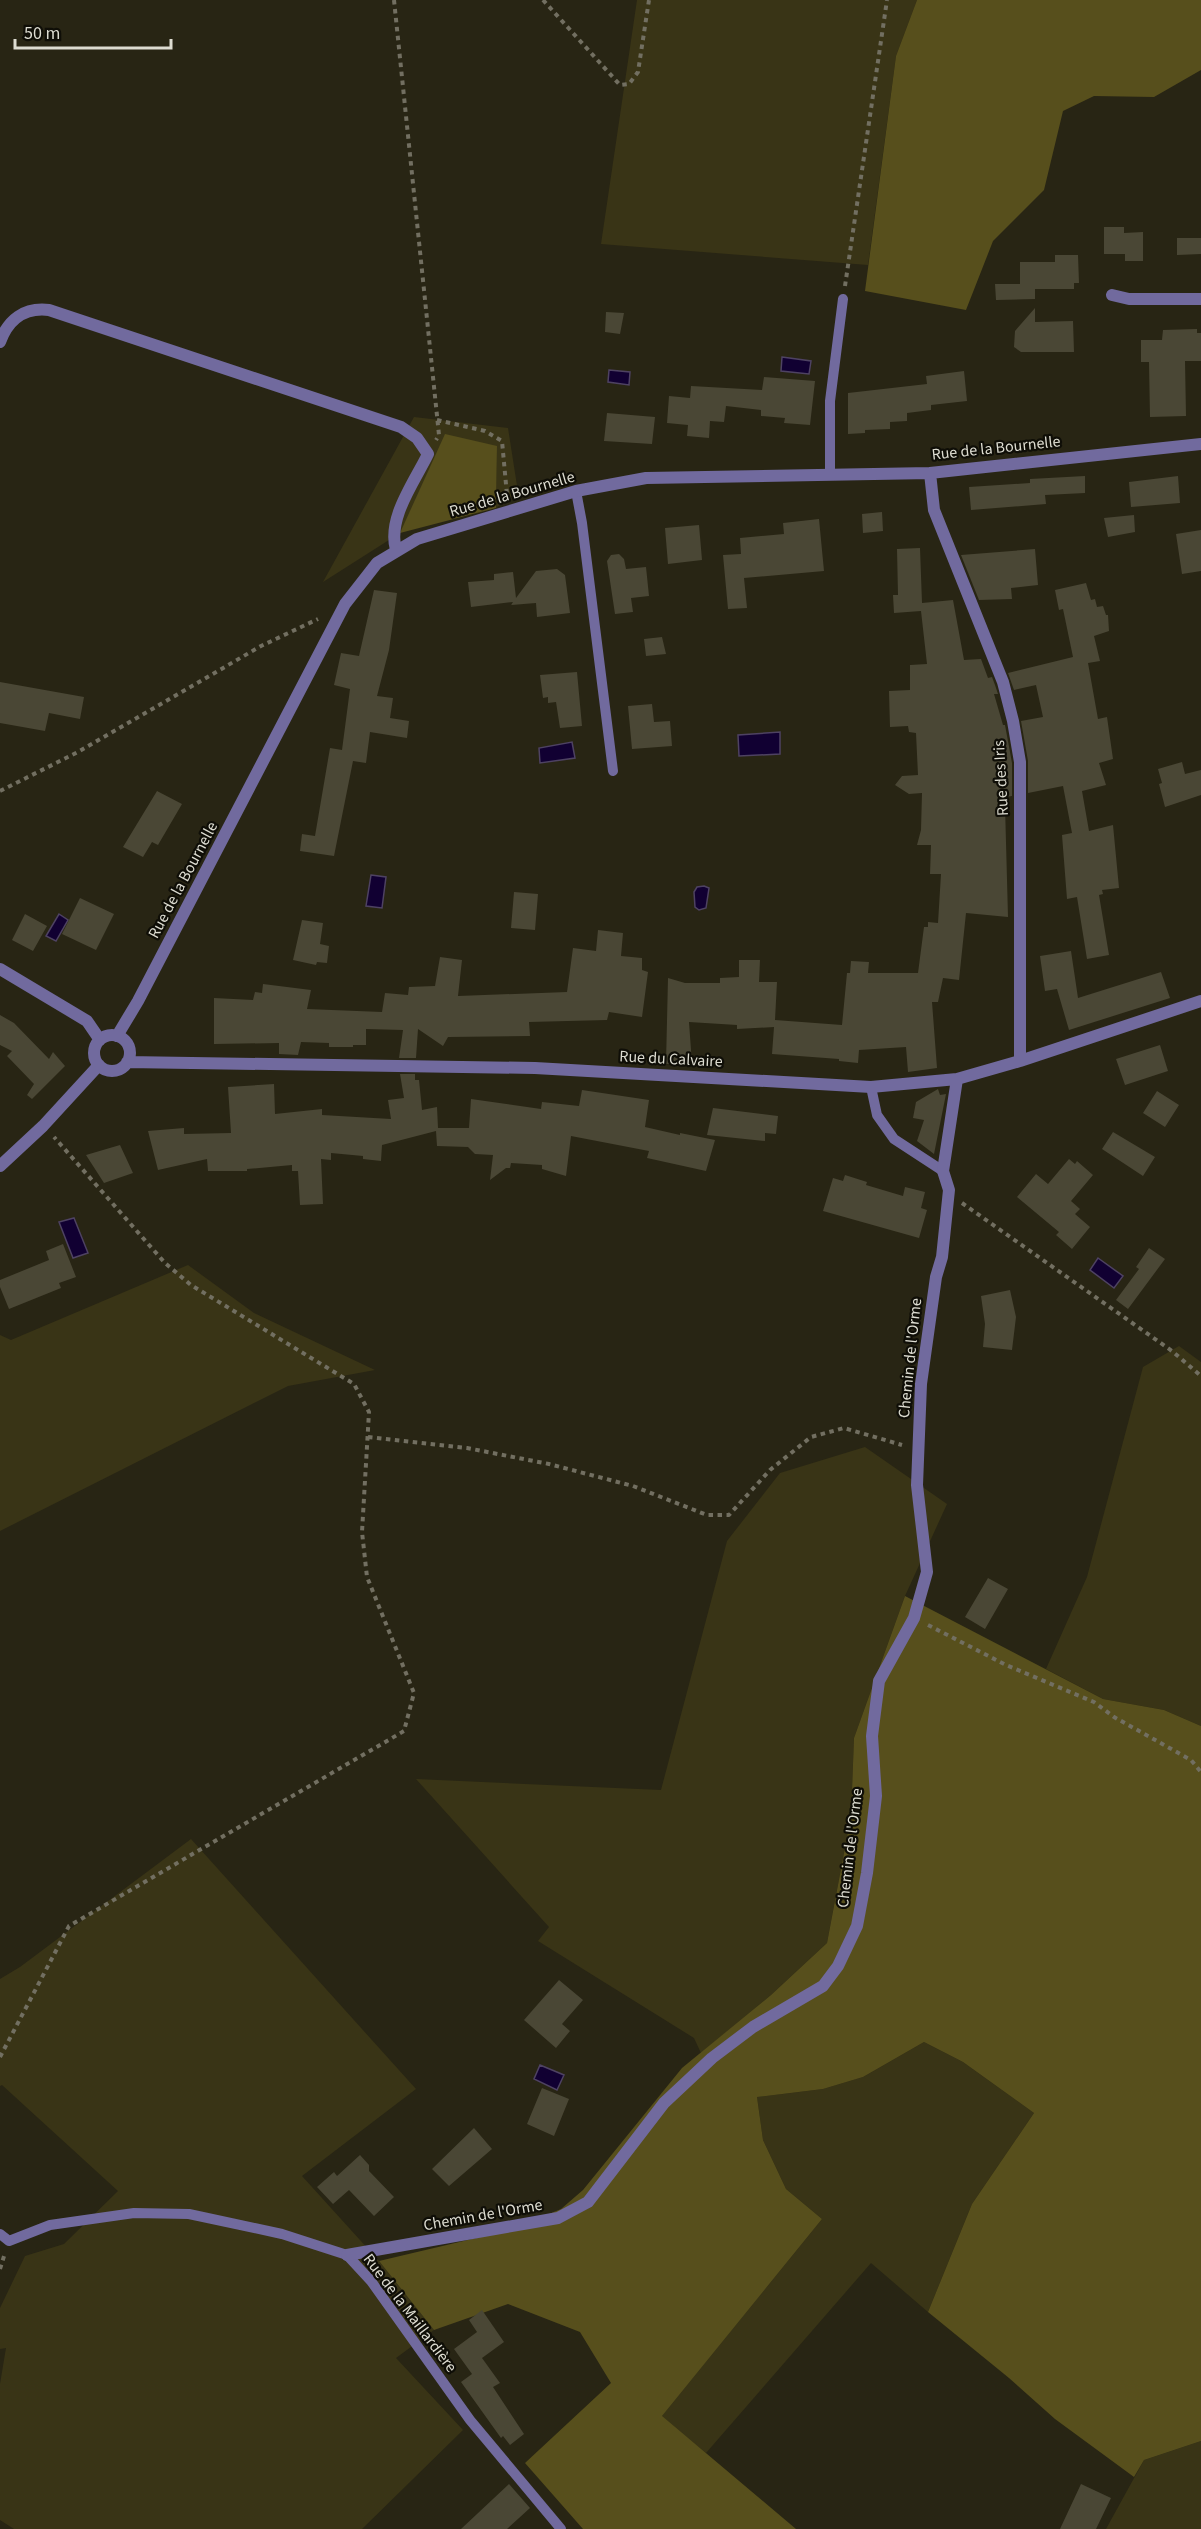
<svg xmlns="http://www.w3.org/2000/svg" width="1201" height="2529" font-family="'Source Sans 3',sans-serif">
<rect width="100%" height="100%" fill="#282514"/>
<path fill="#393416" d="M 637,0 L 917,0 L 896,56 L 868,265 L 601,244 Z
M 414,417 L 508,428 L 518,492 L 496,508 L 497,446 L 400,533 L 323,582 Z
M 188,1265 L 254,1313 L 375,1370 L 288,1386 L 0,1531 L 0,1335 L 11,1340 Z
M 1179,1346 L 1201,1362 L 1201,1726 L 1164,1710 L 1103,1699 L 1046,1669 L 1087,1577 L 1143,1367 Z
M 865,1447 L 947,1504 L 905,1596 L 854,1738 L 851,1816 L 827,1943 L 771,1995 L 701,2053 L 694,2038 L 538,1941 L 549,1927 L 416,1779 L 661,1790 L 727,1541 L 780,1473 Z
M 191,1839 L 416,2089 L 302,2176 L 379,2261 L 434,2330 L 396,2358 L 463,2430 L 362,2529 L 14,2529 L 0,2520 L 0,2384 L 6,2348 L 0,2349 L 0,2308 L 25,2256 L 64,2244 L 118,2191 L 2,2085 L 0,2086 L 0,1979 L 20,1967 Z
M 924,2042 L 963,2062 L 1034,2113 L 972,2204 L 928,2312 L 871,2263 L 706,2453 L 661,2417 L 822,2219 L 786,2189 L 763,2140 L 757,2097 L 823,2089 L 863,2077 Z
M 1201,2441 L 1201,2529 L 1106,2529 L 1144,2460 Z"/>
<path fill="#574f1c" d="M 917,0 L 1201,0 L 1201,70 L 1154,97 L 1094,96 L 1063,111 L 1044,190 L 993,241 L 966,310 L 865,291 L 896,56 Z
M 445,434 L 497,446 L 496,508 L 400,533 Z
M 905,1596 L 1103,1699 L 1164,1710 L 1201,1726 L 1201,2441 L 1144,2460 L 1134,2477 L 1055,2419 L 1009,2378 L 928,2312 L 972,2204 L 1034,2113 L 963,2062 L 924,2042 L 863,2077 L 823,2089 L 757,2097 L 763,2140 L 786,2189 L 822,2219 L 662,2416 L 796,2529 L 583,2529 L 525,2463 L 611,2383 L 580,2332 L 508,2304 L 434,2330 L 379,2261 L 510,2230 L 561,2209 L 583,2190 L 682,2068 L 771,1995 L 827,1943 L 851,1816 L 854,1738 Z"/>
<path fill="#110032" stroke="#4e4262" stroke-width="1.5" d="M 782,357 L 811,361 L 809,374 L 781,371 Z
M 609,370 L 630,372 L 629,385 L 608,382 Z
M 780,732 L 780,754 L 739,756 L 738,735 Z
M 572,742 L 575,758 L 540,763 L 539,748 Z
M 371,875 L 386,877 L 382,908 L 366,906 Z
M 704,886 L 709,888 L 706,908 L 699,910 L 695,907 L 694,892 L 697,887 Z
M 59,914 L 68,920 L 56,941 L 46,936 Z
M 74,1218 L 88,1253 L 73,1258 L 59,1222 Z
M 1098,1258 L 1123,1276 L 1114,1288 L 1090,1270 Z
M 540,2065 L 564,2075 L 557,2090 L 534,2079 Z"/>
<path fill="#4a4735" d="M 1104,227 L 1124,227 L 1124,233 L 1143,232 L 1143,261 L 1125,261 L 1125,254 L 1104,254 Z
M 1177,238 L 1201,238 L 1201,254 L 1177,255 Z
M 1055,255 L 1078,255 L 1079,283 L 1074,283 L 1074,289 L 1035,289 L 1035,299 L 996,300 L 995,284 L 1020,284 L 1020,262 L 1055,262 Z
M 1035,308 L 1035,322 L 1073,321 L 1074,352 L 1021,352 L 1014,347 L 1015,331 Z
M 606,312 L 624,313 L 620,334 L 605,332 Z
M 1197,329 L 1197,333 L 1201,333 L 1201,361 L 1185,361 L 1186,416 L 1150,417 L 1149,362 L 1141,362 L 1141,340 L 1162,340 L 1163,330 Z
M 964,371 L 967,401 L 931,405 L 931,410 L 907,413 L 907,421 L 890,422 L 890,429 L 865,430 L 865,433 L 848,434 L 848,393 L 927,384 L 926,376 Z
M 764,377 L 815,381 L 810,425 L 784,423 L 785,418 L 761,416 L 761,410 L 726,406 L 724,422 L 710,421 L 709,438 L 687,436 L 688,425 L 667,423 L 669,396 L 690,398 L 691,386 L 762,390 Z
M 607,413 L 655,417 L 652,444 L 604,441 Z
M 1085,476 L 1085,493 L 1045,495 L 1046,504 L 971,510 L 969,487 L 1030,483 L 1030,479 Z
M 1178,476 L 1180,503 L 1131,507 L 1129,482 Z
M 882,512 L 883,531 L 863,533 L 862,514 Z
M 1134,515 L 1135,532 L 1108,537 L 1104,518 Z
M 819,519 L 824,571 L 744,578 L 747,608 L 728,609 L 723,555 L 741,554 L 740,538 L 784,534 L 783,523 Z
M 699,525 L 702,560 L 668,564 L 665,528 Z
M 1201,530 L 1201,571 L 1182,574 L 1176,534 Z
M 920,548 L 922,603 L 953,600 L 964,660 L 981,659 L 988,678 L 992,677 L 995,685 L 998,694 L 994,694 L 1003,725 L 1005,725 L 1012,763 L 1012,796 L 1006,797 L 1007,805 L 1005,805 L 1008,917 L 966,913 L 959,980 L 943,978 L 938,1002 L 932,1002 L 937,1068 L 908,1072 L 906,1047 L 859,1050 L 858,1063 L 839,1061 L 839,1059 L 772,1054 L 774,1027 L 737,1029 L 737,1025 L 689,1022 L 692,1064 L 666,1064 L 668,978 L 685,983 L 720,983 L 720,978 L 739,977 L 739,960 L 760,960 L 759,982 L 777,982 L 775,1020 L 842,1025 L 847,973 L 850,973 L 851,961 L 869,962 L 868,973 L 918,973 L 924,927 L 928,927 L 928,922 L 938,923 L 941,874 L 930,874 L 931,845 L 917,845 L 921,830 L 922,793 L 909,794 L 895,785 L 902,776 L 918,775 L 916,733 L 909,732 L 908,726 L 890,727 L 889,691 L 910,690 L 910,665 L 927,664 L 921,611 L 894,613 L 893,595 L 898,595 L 897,549 Z
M 1035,549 L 1038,585 L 1011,588 L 1012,599 L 979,600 L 961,555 Z
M 619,554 L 624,559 L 626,569 L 646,567 L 649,596 L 631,598 L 633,612 L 615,614 L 607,561 L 611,555 Z
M 557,569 L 565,575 L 570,613 L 537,617 L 536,603 L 511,605 L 513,602 L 471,607 L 468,582 L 494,580 L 494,574 L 513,572 L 516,598 L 536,571 Z
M 1086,583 L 1091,600 L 1095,599 L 1097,607 L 1103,606 L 1106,615 L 1108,615 L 1109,631 L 1094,636 L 1100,661 L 1088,663 L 1098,719 L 1107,717 L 1113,759 L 1099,763 L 1106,785 L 1082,791 L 1089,831 L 1113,825 L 1119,888 L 1102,890 L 1103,894 L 1099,895 L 1109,955 L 1087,959 L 1077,897 L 1067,899 L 1062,835 L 1072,833 L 1063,786 L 1028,793 L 1028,761 L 1021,721 L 1043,717 L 1036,685 L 1014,690 L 1008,673 L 1073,657 L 1063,609 L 1059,610 L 1055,590 Z
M 374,590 L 397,593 L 389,650 L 377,696 L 393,698 L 390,718 L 409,721 L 407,738 L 370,732 L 366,763 L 353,761 L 334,856 L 300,851 L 302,834 L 315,836 L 330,748 L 342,750 L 350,689 L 334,685 L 341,653 L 359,656 Z
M 662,637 L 666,654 L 646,656 L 644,639 Z
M 577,672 L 582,726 L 560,728 L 556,702 L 548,703 L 548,697 L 543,698 L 540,675 Z
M 0,682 L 84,697 L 80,719 L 49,713 L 45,731 L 0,723 Z
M 652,704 L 654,722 L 670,721 L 672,746 L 632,749 L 628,706 Z
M 1182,762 L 1185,774 L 1201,770 L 1201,795 L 1165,807 L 1159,784 L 1162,783 L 1158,769 Z
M 157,791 L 182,804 L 158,845 L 152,842 L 143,857 L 123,847 Z
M 514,892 L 538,894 L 535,930 L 511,928 Z
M 80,898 L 114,914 L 96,950 L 62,934 Z
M 25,914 L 47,926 L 33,951 L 12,940 Z
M 302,920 L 323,923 L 320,944 L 329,946 L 327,963 L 317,962 L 316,965 L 293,960 Z
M 598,930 L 623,933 L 621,956 L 642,958 L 642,970 L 648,972 L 642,1017 L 609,1012 L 607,1020 L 529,1022 L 530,1036 L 448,1037 L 443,1046 L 418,1029 L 416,1058 L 399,1058 L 403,1030 L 366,1029 L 366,1045 L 353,1045 L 353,1047 L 329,1047 L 329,1043 L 301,1042 L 298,1055 L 279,1054 L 279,1043 L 214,1044 L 214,998 L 253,1000 L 255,992 L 262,993 L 263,984 L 311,990 L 307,1009 L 382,1012 L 385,993 L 408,995 L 409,987 L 435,986 L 440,957 L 462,960 L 458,996 L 567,992 L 573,948 L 596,951 Z
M 1071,951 L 1078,998 L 1161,972 L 1170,998 L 1069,1030 L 1057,989 L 1045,991 L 1040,956 Z
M 0,1015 L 14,1023 L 49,1059 L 53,1052 L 65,1066 L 32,1099 L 27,1095 L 34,1084 L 7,1056 L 12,1051 L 0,1045 Z
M 1160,1045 L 1168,1071 L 1125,1085 L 1116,1059 Z
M 400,1074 L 415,1074 L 415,1080 L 419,1080 L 422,1110 L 437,1107 L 438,1128 L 469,1128 L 471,1099 L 541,1109 L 542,1102 L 579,1106 L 582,1090 L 649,1100 L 645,1127 L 680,1135 L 680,1133 L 715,1140 L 706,1171 L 647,1158 L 649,1151 L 571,1136 L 566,1176 L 542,1169 L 542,1165 L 511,1163 L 510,1168 L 506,1168 L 490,1180 L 493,1155 L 475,1154 L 468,1147 L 437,1146 L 436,1131 L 382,1145 L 381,1161 L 363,1159 L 363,1156 L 331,1153 L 331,1160 L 321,1159 L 323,1204 L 300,1205 L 298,1171 L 292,1171 L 292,1165 L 247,1169 L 247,1171 L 208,1171 L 207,1159 L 158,1170 L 148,1131 L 184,1128 L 184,1134 L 231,1133 L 228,1087 L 274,1084 L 275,1114 L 322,1109 L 322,1115 L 391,1119 L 388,1100 L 404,1098 Z
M 938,1089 L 940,1095 L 946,1094 L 934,1154 L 917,1141 L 924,1120 L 913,1118 L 916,1102 Z
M 1157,1091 L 1179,1105 L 1165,1127 L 1143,1113 Z
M 713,1108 L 778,1116 L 776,1134 L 765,1133 L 765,1141 L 707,1135 Z
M 1113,1132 L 1155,1157 L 1143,1176 L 1102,1149 Z
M 120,1145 L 133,1173 L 104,1183 L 86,1155 Z
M 1069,1159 L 1075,1164 L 1077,1161 L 1093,1175 L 1071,1201 L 1080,1209 L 1075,1214 L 1090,1227 L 1072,1249 L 1056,1235 L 1059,1232 L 1017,1197 L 1036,1174 L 1048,1184 Z
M 845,1175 L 867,1182 L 866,1185 L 903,1196 L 905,1187 L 925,1192 L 921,1208 L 927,1210 L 919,1238 L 823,1211 L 833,1178 L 843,1181 Z
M 63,1244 L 76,1277 L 59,1283 L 61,1288 L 9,1309 L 0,1287 L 0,1280 L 49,1260 L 46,1251 Z
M 1149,1248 L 1165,1259 L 1128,1309 L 1116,1300 L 1139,1269 L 1136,1267 Z
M 1010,1290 L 1016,1317 L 1012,1350 L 983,1347 L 985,1324 L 981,1296 Z
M 988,1578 L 1008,1589 L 985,1629 L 965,1617 Z
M 559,1980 L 583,2000 L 562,2024 L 570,2031 L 556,2048 L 524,2020 Z
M 542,2088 L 569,2099 L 554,2136 L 527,2124 Z
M 474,2128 L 492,2149 L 449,2186 L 432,2169 Z
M 360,2155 L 369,2165 L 369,2171 L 394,2197 L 374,2216 L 349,2190 L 333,2204 L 317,2187 L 334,2172 L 337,2176 Z
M 482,2310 L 504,2342 L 482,2358 L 500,2383 L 493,2387 L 524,2434 L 510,2445 L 503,2436 L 501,2438 L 461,2382 L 472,2374 L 454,2349 L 477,2332 L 469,2320 Z
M 509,2484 L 530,2508 L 507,2529 L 461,2529 Z
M 1081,2484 L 1111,2498 L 1096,2529 L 1060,2529 Z"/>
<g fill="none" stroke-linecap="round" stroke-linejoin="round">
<path stroke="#726f61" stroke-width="4" stroke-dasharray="4.5 4.5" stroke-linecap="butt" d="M 394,0 L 439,435 L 436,440
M 543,0 L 620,85 L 629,84 L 638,72 L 649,0
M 845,286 L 887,0
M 437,420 L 485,431 L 502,441 L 507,495
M 0,791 L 78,752 L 261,646 L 318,619
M 962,1203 L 1172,1351 L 1201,1376
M 368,1437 L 467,1448 L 549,1464 L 633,1486 L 707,1515 L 729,1515 L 770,1470 L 811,1437 L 844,1428 L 902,1445
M 928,1625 L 1006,1665 L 1094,1702 L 1114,1717 L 1191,1760 L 1201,1772
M 0,2057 L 69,1926 L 404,1731 L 414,1693 L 367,1577 L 362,1532 L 369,1412 L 354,1384 L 191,1285 L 165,1263 L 54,1137
M 0,2269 L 5,2253"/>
<path stroke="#716a9e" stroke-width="10" d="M 830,475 L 830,401 L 843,299
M 576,491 L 582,523 L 613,771
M 871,1087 L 877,1115 L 894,1139 L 943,1171
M 0,2234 L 9,2241 L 50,2225 L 134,2213 L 189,2214 L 282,2234 L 347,2255 L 371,2281 L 470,2420 L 561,2529"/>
<path stroke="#716a9e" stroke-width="12" d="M 1112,295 L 1129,299 L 1201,299
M 0,342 C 8,320 24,307 49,310 L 401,427 L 417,438 L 428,454 C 414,483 387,518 396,550
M 930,473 L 934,510 L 1003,682 L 1013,721 L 1020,762 L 1020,1061
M 0,969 L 87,1021 L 100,1040
M94 1053a18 18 0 1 1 36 0a18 18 0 1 1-36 0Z
M 117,1036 L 138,1001 L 345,604 L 377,563 L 417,539 L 576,491 L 646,478 L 930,473 L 1201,444
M 127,1062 L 535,1068 L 871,1087 L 957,1079 L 1020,1061 L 1201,1001
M 0,1166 L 43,1126 L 99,1065
M 347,2255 L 558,2218 L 588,2202 L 664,2103 L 712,2058 L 753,2027 L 823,1986 L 838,1966 L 857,1926 L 867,1873 L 876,1796 L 872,1736 L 879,1681 L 914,1618 L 927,1572 L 917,1485 L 921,1384 L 936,1277 L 942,1257 L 949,1190 L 943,1171 L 957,1079"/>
</g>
<g text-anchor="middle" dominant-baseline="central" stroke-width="4.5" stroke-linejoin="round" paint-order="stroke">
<g font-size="16" fill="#dddcd1" stroke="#0f0e07">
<text transform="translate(996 448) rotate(-6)">Rue de la Bournelle</text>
<text transform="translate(512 494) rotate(-16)">Rue de la Bournelle</text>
<text transform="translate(1001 778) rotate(-93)">Rue des Iris</text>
<text transform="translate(183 880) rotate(-62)">Rue de la Bournelle</text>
<text transform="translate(671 1059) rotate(3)">Rue du Calvaire</text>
<text transform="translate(910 1358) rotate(-84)">Chemin de l'Orme</text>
<text transform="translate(850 1848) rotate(-83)">Chemin de l'Orme</text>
<text transform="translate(483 2215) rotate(-10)">Chemin de l'Orme</text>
<text transform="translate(410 2313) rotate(53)">Rue de la Maillardière</text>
</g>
</g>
<path d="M15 39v9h156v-9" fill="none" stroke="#dddcd1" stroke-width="3"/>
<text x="24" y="39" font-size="18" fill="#dddcd1" stroke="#0f0e07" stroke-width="4.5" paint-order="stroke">50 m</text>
</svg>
